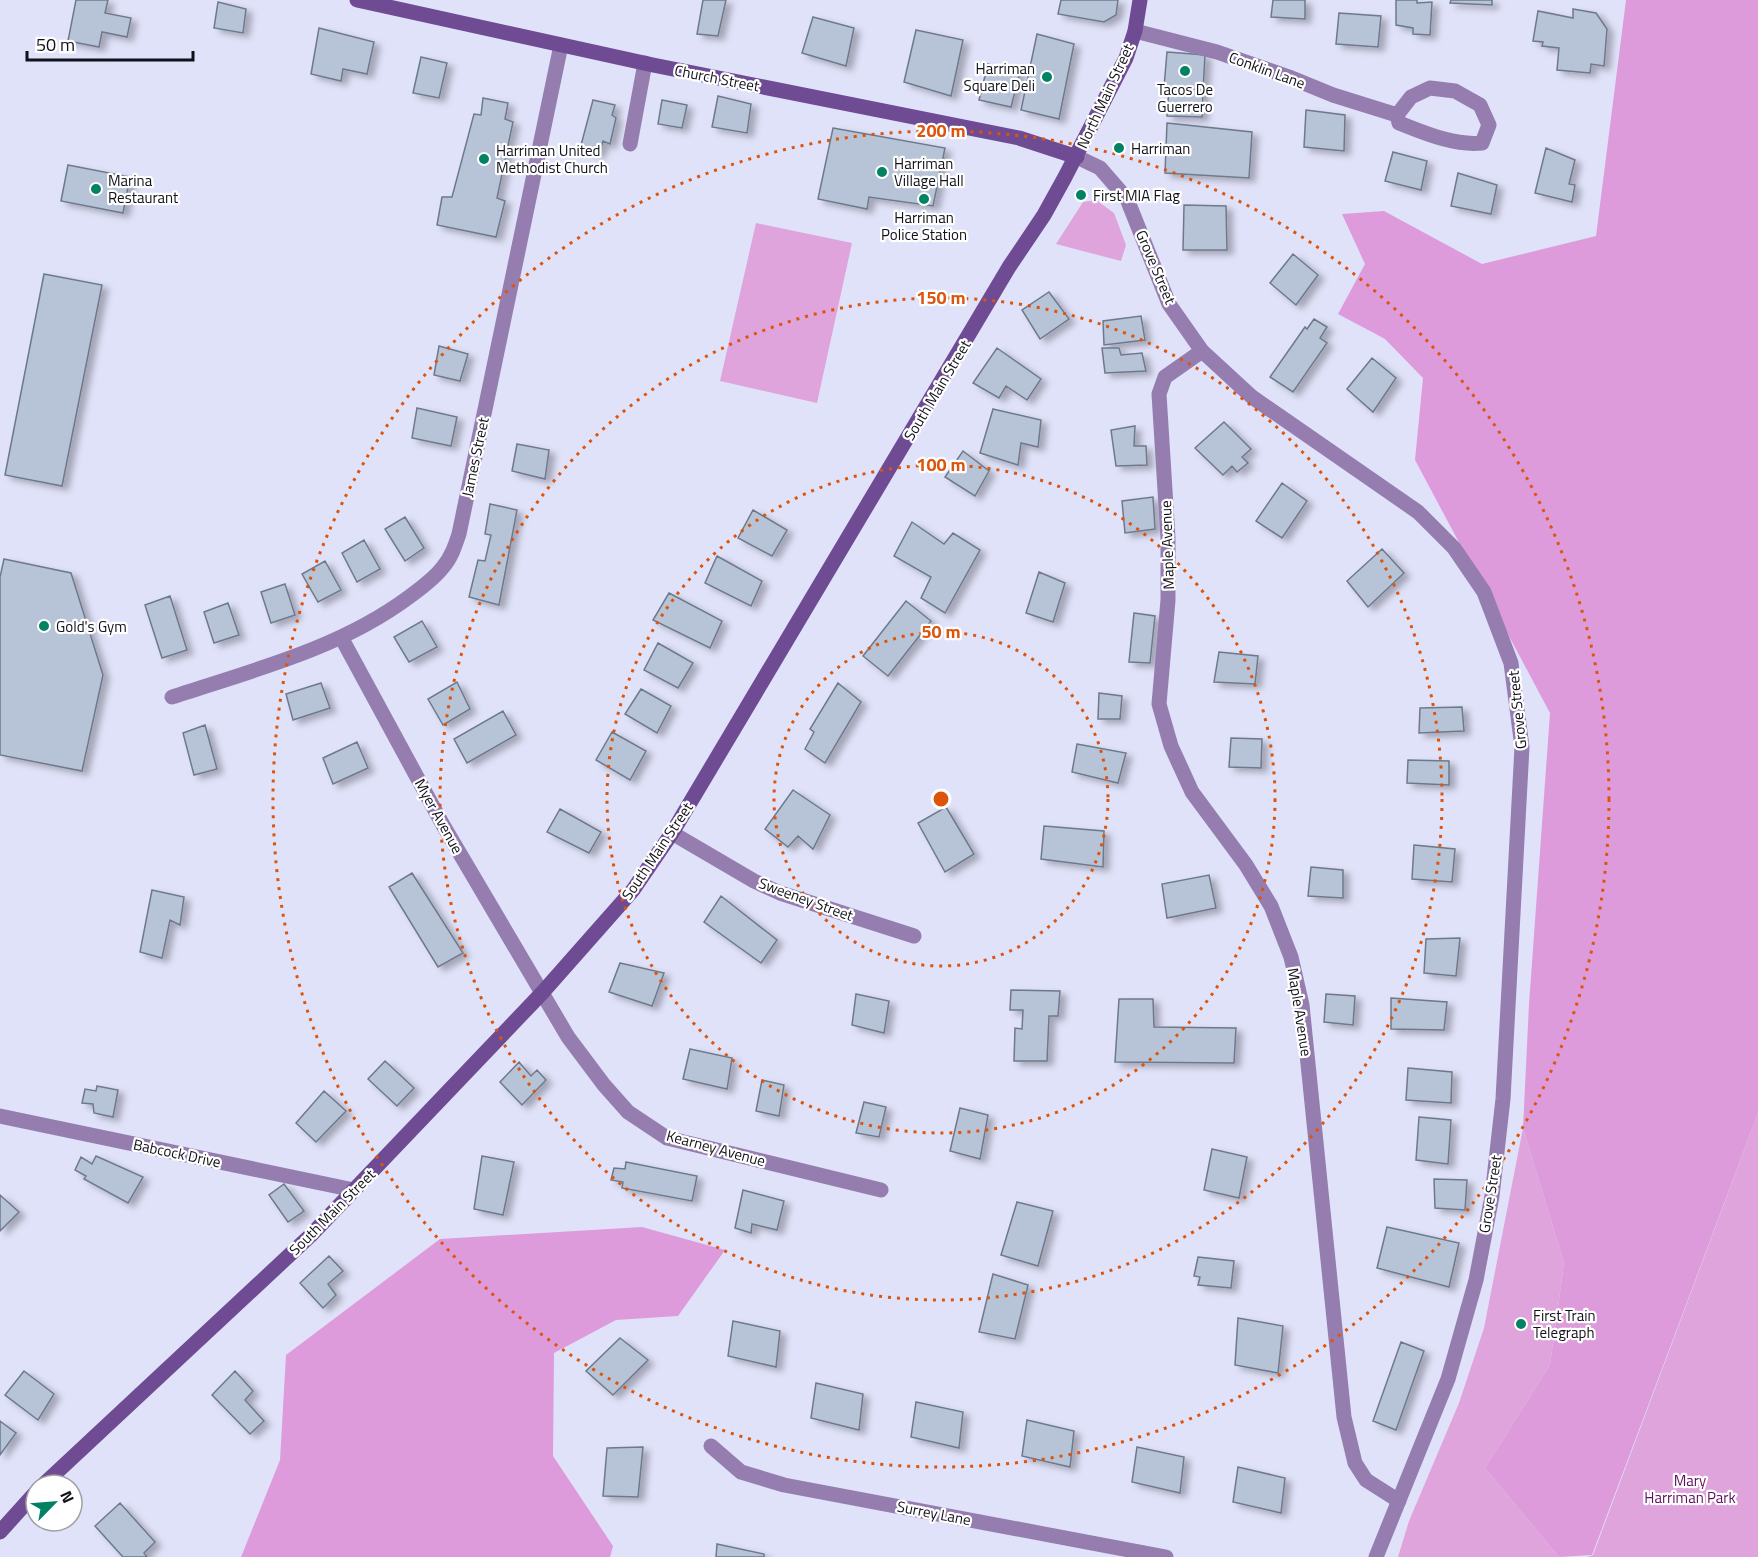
<svg xmlns="http://www.w3.org/2000/svg" width="1758" height="1557" font-family="'Titillium Web',sans-serif">
<defs>
<filter id="shadow"><feDropShadow dx="6" dy="4" stdDeviation="3" flood-color="#0004"/></filter>
</defs>
<rect width="100%" height="100%" fill="#e0e2f9"/>
<path fill="#dfa4dc" d="M 1096,200 L 1114,213 L 1126,245 L 1121,261 L 1056,244 L 1083,202 Z
M 756,223 L 852,243 L 817,403 L 720,381 Z
M 1758,1113 L 1758,1557 L 1587,1557 L 1593,1555 Z
M 1523,1128 L 1564,1263 L 1550,1365 L 1485,1468 L 1559,1557 L 1398,1557 L 1409,1521 L 1459,1403 L 1484,1328 Z"/>
<path fill="#de9bdb" d="M 1626,0 L 1758,0 L 1758,1113 L 1592,1555 L 1559,1557 L 1485,1468 L 1550,1365 L 1564,1263 L 1523,1128 L 1529,1004 L 1550,713 L 1415,460 L 1423,378 L 1385,339 L 1338,314 L 1365,264 L 1342,214 L 1384,211 L 1482,264 L 1596,236 Z
M 642,1227 L 725,1250 L 678,1316 L 616,1320 L 554,1353 L 553,1456 L 613,1546 L 610,1557 L 241,1557 L 280,1460 L 286,1355 L 440,1239 Z"/>
<path fill="#b7c3d7" stroke="#6e7a8c" stroke-width="1.5" filter="url(#shadow)" d="M 76,0 L 108,0 L 105,13 L 131,18 L 127,37 L 102,32 L 99,47 L 68,41 Z
M 703,0 L 726,0 L 718,36 L 697,34 Z
M 1061,0 L 1118,0 L 1116,15 L 1104,22 L 1058,14 Z
M 1273,0 L 1305,0 L 1305,19 L 1271,17 Z
M 1396,0 L 1417,0 L 1417,3 L 1432,2 L 1430,35 L 1413,34 L 1413,28 L 1396,25 Z
M 1451,0 L 1492,0 L 1492,5 L 1450,3 Z
M 218,2 L 246,9 L 243,33 L 214,28 Z
M 1573,9 L 1596,13 L 1607,29 L 1604,66 L 1591,64 L 1590,73 L 1557,70 L 1559,48 L 1542,46 L 1543,42 L 1533,41 L 1538,11 L 1573,18 Z
M 1339,13 L 1381,16 L 1378,47 L 1336,44 Z
M 813,17 L 854,28 L 846,66 L 802,53 Z
M 319,28 L 374,42 L 367,74 L 343,69 L 341,81 L 311,74 Z
M 916,30 L 963,40 L 951,96 L 904,82 Z
M 1037,34 L 1074,44 L 1059,119 L 1021,110 Z
M 1167,52 L 1205,55 L 1203,90 L 1164,87 Z
M 421,57 L 447,63 L 439,98 L 413,93 Z
M 988,64 L 1020,72 L 1011,107 L 979,100 Z
M 1169,87 L 1203,90 L 1202,117 L 1167,116 Z
M 718,96 L 751,104 L 747,133 L 712,127 Z
M 483,98 L 508,103 L 505,119 L 513,122 L 497,198 L 505,201 L 496,237 L 437,225 L 442,197 L 452,197 L 474,114 L 481,115 Z
M 593,100 L 615,105 L 612,115 L 616,118 L 610,144 L 603,141 L 599,154 L 580,149 Z
M 662,100 L 687,105 L 682,128 L 658,124 Z
M 1306,110 L 1345,115 L 1344,151 L 1304,147 Z
M 1167,123 L 1252,132 L 1249,178 L 1165,173 Z
M 833,128 L 945,148 L 933,206 L 869,197 L 867,209 L 818,199 Z
M 1546,148 L 1575,160 L 1569,184 L 1575,185 L 1572,202 L 1535,193 Z
M 1393,152 L 1427,161 L 1421,190 L 1385,181 Z
M 68,165 L 130,177 L 123,213 L 61,201 Z
M 1458,173 L 1497,185 L 1491,214 L 1451,206 Z
M 1184,205 L 1226,206 L 1227,250 L 1183,250 Z
M 1293,254 L 1318,275 L 1296,305 L 1270,283 Z
M 44,274 L 102,285 L 62,486 L 5,475 Z
M 1049,292 L 1069,319 L 1040,339 L 1022,310 Z
M 1141,316 L 1145,340 L 1104,345 L 1103,321 Z
M 1314,319 L 1327,327 L 1320,338 L 1327,343 L 1293,392 L 1270,377 L 1305,327 L 1307,329 Z
M 439,346 L 468,354 L 460,381 L 434,375 Z
M 997,348 L 1041,379 L 1027,400 L 1006,386 L 999,398 L 973,383 Z
M 1102,348 L 1119,348 L 1121,355 L 1142,353 L 1146,371 L 1105,373 Z
M 1372,358 L 1396,378 L 1373,412 L 1347,389 Z
M 417,408 L 457,417 L 451,446 L 412,438 Z
M 993,409 L 1041,420 L 1038,447 L 1021,443 L 1018,465 L 980,453 Z
M 1224,422 L 1251,449 L 1242,457 L 1248,463 L 1237,472 L 1232,466 L 1223,475 L 1195,448 Z
M 1135,426 L 1134,446 L 1146,446 L 1147,465 L 1116,466 L 1111,430 Z
M 517,444 L 549,450 L 545,479 L 512,471 Z
M 963,451 L 989,471 L 975,496 L 945,477 Z
M 1282,483 L 1307,501 L 1282,538 L 1256,521 Z
M 1153,497 L 1155,529 L 1125,533 L 1122,501 Z
M 490,504 L 517,510 L 499,605 L 469,597 L 478,560 L 485,561 L 491,535 L 485,534 Z
M 753,510 L 787,530 L 772,556 L 738,538 Z
M 405,517 L 424,548 L 405,561 L 385,529 Z
M 912,522 L 944,544 L 953,533 L 980,550 L 945,613 L 921,598 L 931,577 L 894,556 Z
M 364,540 L 380,569 L 357,582 L 342,553 Z
M 1382,549 L 1404,573 L 1368,607 L 1347,581 Z
M 717,556 L 762,581 L 751,606 L 705,583 Z
M 4,559 L 71,573 L 103,675 L 82,771 L 0,755 L 0,577 Z
M 325,561 L 341,590 L 318,602 L 302,574 Z
M 1039,572 L 1065,583 L 1053,622 L 1026,613 Z
M 285,584 L 295,615 L 271,623 L 261,592 Z
M 669,593 L 722,621 L 710,648 L 653,620 Z
M 170,596 L 187,650 L 162,658 L 145,605 Z
M 906,601 L 931,621 L 888,676 L 863,656 Z
M 228,603 L 239,635 L 214,643 L 204,612 Z
M 1134,613 L 1155,616 L 1150,663 L 1129,662 Z
M 422,621 L 437,647 L 409,662 L 394,637 Z
M 658,643 L 693,663 L 678,688 L 644,670 Z
M 1219,652 L 1258,656 L 1255,684 L 1214,682 Z
M 457,682 L 470,709 L 443,725 L 428,699 Z
M 321,683 L 330,708 L 293,720 L 286,694 Z
M 838,683 L 861,702 L 825,763 L 805,749 L 814,732 L 810,729 Z
M 641,689 L 671,706 L 657,733 L 625,714 Z
M 1099,693 L 1122,696 L 1120,719 L 1098,719 Z
M 1462,707 L 1464,731 L 1419,733 L 1420,708 Z
M 503,711 L 516,735 L 467,763 L 454,739 Z
M 205,725 L 217,769 L 194,775 L 183,733 Z
M 612,732 L 646,751 L 630,780 L 596,760 Z
M 1231,738 L 1262,739 L 1261,768 L 1229,767 Z
M 357,742 L 368,768 L 333,784 L 323,758 Z
M 1077,744 L 1126,753 L 1118,783 L 1072,772 Z
M 1408,760 L 1449,761 L 1449,785 L 1407,783 Z
M 793,790 L 830,815 L 813,849 L 798,836 L 788,847 L 765,829 Z
M 946,807 L 974,854 L 945,872 L 918,823 Z
M 560,809 L 601,832 L 589,853 L 547,832 Z
M 1044,826 L 1104,831 L 1103,867 L 1041,859 Z
M 1414,845 L 1455,849 L 1452,882 L 1412,879 Z
M 1311,867 L 1343,870 L 1343,898 L 1308,896 Z
M 412,873 L 463,953 L 438,967 L 389,887 Z
M 1209,875 L 1216,908 L 1167,918 L 1162,884 Z
M 152,890 L 184,897 L 180,925 L 170,920 L 162,958 L 140,952 Z
M 721,896 L 777,940 L 761,963 L 704,922 Z
M 1460,938 L 1456,976 L 1424,973 L 1426,939 Z
M 620,963 L 664,973 L 652,1006 L 609,992 Z
M 1011,990 L 1060,991 L 1058,1016 L 1049,1016 L 1047,1061 L 1014,1061 L 1015,1028 L 1022,1029 L 1023,1010 L 1010,1010 Z
M 856,994 L 889,1001 L 884,1033 L 852,1025 Z
M 1326,994 L 1355,996 L 1353,1025 L 1324,1022 Z
M 1391,998 L 1447,1002 L 1444,1030 L 1391,1029 Z
M 1119,999 L 1153,999 L 1154,1027 L 1236,1028 L 1234,1063 L 1115,1062 Z
M 690,1049 L 732,1058 L 727,1089 L 683,1079 Z
M 385,1061 L 414,1088 L 397,1106 L 368,1079 Z
M 519,1062 L 531,1076 L 537,1070 L 546,1080 L 522,1105 L 500,1082 Z
M 1408,1068 L 1452,1072 L 1451,1103 L 1406,1100 Z
M 762,1080 L 784,1085 L 779,1116 L 756,1111 Z
M 97,1086 L 118,1090 L 113,1117 L 94,1113 L 93,1104 L 82,1103 L 85,1089 L 96,1091 Z
M 324,1091 L 346,1111 L 316,1142 L 296,1123 Z
M 864,1102 L 886,1107 L 879,1137 L 856,1133 Z
M 960,1108 L 988,1115 L 980,1159 L 950,1151 Z
M 1419,1117 L 1451,1120 L 1448,1164 L 1416,1160 Z
M 1212,1149 L 1247,1157 L 1239,1198 L 1204,1190 Z
M 96,1156 L 143,1177 L 128,1203 L 84,1179 L 86,1176 L 75,1170 L 81,1157 L 92,1164 Z
M 482,1156 L 514,1162 L 503,1215 L 474,1209 Z
M 626,1162 L 697,1176 L 692,1201 L 622,1188 L 623,1182 L 611,1180 L 614,1168 L 625,1169 Z
M 1434,1179 L 1467,1180 L 1465,1210 L 1435,1208 Z
M 284,1184 L 304,1211 L 288,1222 L 269,1195 Z
M 743,1190 L 784,1201 L 777,1230 L 752,1224 L 751,1233 L 735,1228 Z
M 0,1195 L 19,1212 L 0,1231 Z
M 1017,1202 L 1053,1211 L 1038,1266 L 1001,1255 Z
M 1387,1227 L 1459,1243 L 1449,1287 L 1377,1268 Z
M 329,1256 L 343,1271 L 328,1284 L 336,1295 L 323,1308 L 300,1283 Z
M 1198,1257 L 1234,1261 L 1231,1288 L 1198,1285 L 1200,1277 L 1194,1276 Z
M 993,1274 L 1028,1285 L 1015,1339 L 979,1332 Z
M 1238,1318 L 1283,1326 L 1278,1373 L 1235,1365 Z
M 733,1321 L 780,1331 L 776,1367 L 728,1356 Z
M 620,1338 L 648,1360 L 613,1395 L 586,1371 Z
M 1401,1342 L 1424,1351 L 1396,1430 L 1373,1421 Z
M 24,1371 L 54,1394 L 38,1420 L 5,1395 Z
M 235,1371 L 253,1391 L 245,1400 L 264,1421 L 250,1434 L 212,1395 Z
M 816,1383 L 863,1394 L 859,1430 L 811,1418 Z
M 916,1402 L 963,1412 L 959,1448 L 911,1437 Z
M 1027,1420 L 1074,1431 L 1070,1467 L 1022,1456 Z
M 0,1421 L 16,1433 L 0,1455 Z
M 643,1447 L 638,1497 L 603,1496 L 607,1448 Z
M 1137,1447 L 1184,1457 L 1180,1493 L 1132,1482 Z
M 1238,1467 L 1285,1478 L 1281,1513 L 1233,1502 Z
M 120,1503 L 155,1542 L 144,1553 L 147,1557 L 123,1557 L 95,1526 Z
M 717,1544 L 764,1554 L 764,1557 L 716,1557 Z"/>
<g fill="none" stroke-linecap="round" stroke-linejoin="round">
<path stroke="#957db0" stroke-width="15" d="M 1135,31 L 1217,52 L 1289,77 L 1333,95 L 1397,115
M 1430,88 L 1455,91 L 1480,105 L 1489,125 L 1482,143 C 1454,146 1425,133 1399,123 L 1397,115 L 1411,97 Z
M 630,144 L 645,63
M 1077,157 L 1100,168 L 1127,199 L 1169,304 L 1202,351 L 1252,397 L 1418,512 L 1454,548 L 1484,592 L 1511,663 L 1522,747 L 1503,1099 L 1492,1196 L 1476,1280 L 1448,1379 L 1376,1557
M 1202,351 L 1165,377 L 1159,394 L 1168,538 L 1168,600 L 1159,704 L 1171,746 L 1192,792 L 1246,865 L 1271,906 L 1291,957 L 1302,1005 L 1344,1417 L 1355,1463 L 1366,1480 L 1399,1501
M 341,637 L 443,825 L 568,1037 L 604,1085 L 628,1112 L 667,1138 L 881,1190
M 172,697 C 253,670 339,649 409,597 C 421,588 434,579 443,567 C 451,558 455,546 459,534 L 561,45
M 672,833 L 754,881 L 780,893 L 914,936
M 0,1116 L 354,1190
M 711,1446 L 741,1472 L 784,1485 L 1166,1557"/>
<path stroke="#6f4b94" stroke-width="15" d="M 357,0 L 653,65 L 1019,138 L 1077,157
M 43,1485 L 311,1235 L 354,1190 L 542,993 L 633,890 L 672,833 L 1009,267 L 1044,215 L 1065,177 L 1126,58 L 1135,31 L 1140,0
M 0,1532 L 36,1492"/>
</g>
<g fill="none" stroke="#dd550d" stroke-width="3" stroke-dasharray="3 6">
<circle cx="941" cy="799" r="167"/>
<circle cx="941" cy="799" r="334"/>
<circle cx="941" cy="799" r="501"/>
<circle cx="941" cy="799" r="668"/>
</g>
<g fill="#008263" stroke="#fff" stroke-width="2">
<circle cx="1185" cy="71" r="6"/>
<circle cx="1047" cy="77" r="6"/>
<circle cx="1119" cy="148" r="6"/>
<circle cx="484" cy="159" r="6"/>
<circle cx="882" cy="172" r="6"/>
<circle cx="96" cy="189" r="6"/>
<circle cx="1081" cy="195" r="6"/>
<circle cx="924" cy="199" r="6"/>
<circle cx="44" cy="626" r="6"/>
<circle cx="1521" cy="1324" r="6"/>
</g>
<g text-anchor="middle" dominant-baseline="central" stroke-width="4.5" stroke-linejoin="round" paint-order="stroke">
<g font-size="15" fill="#111119" stroke="#fff" text-anchor="start">
<text x="1035" y="68" text-anchor="end">Harriman<tspan x="1035" dy="17">Square Deli</tspan></text>
<text x="1185" y="89" text-anchor="middle">Tacos De<tspan x="1185" dy="17">Guerrero</tspan></text>
<text x="1131" y="148">Harriman</text>
<text x="496" y="150">Harriman United<tspan x="496" dy="17">Methodist Church</tspan></text>
<text x="894" y="163">Harriman<tspan x="894" dy="17">Village Hall</tspan></text>
<text x="108" y="180">Marina<tspan x="108" dy="17">Restaurant</tspan></text>
<text x="1093" y="195">First MIA Flag</text>
<text x="924" y="217" text-anchor="middle">Harriman<tspan x="924" dy="17">Police Station</tspan></text>
<text x="56" y="626">Gold's Gym</text>
<text x="1533" y="1315">First Train<tspan x="1533" dy="17">Telegraph</tspan></text>
</g>
<g font-size="15" fill="#111119" stroke="#fff">
<text transform="translate(1267 70) rotate(20)">Conklin Lane</text>
<text transform="translate(717 78) rotate(11)">Church Street</text>
<text transform="translate(1105 96) rotate(-65)">North Main Street</text>
<text transform="translate(1156 267) rotate(67)">Grove Street</text>
<text transform="translate(937 390) rotate(-59)">South Main Street</text>
<text transform="translate(475 457) rotate(-78)">James Street</text>
<text transform="translate(1167 545) rotate(-92)">Maple Avenue</text>
<text transform="translate(1517 710) rotate(-96)">Grove Street</text>
<text transform="translate(439 816) rotate(61)">Myer Avenue</text>
<text transform="translate(657 851) rotate(-56)">South Main Street</text>
<text transform="translate(806 899) rotate(20)">Sweeney Street</text>
<text transform="translate(1300 1012) rotate(81)">Maple Avenue</text>
<text transform="translate(716 1148) rotate(15)">Kearney Avenue</text>
<text transform="translate(177 1153) rotate(12)">Babcock Drive</text>
<text transform="translate(1490 1194) rotate(-81)">Grove Street</text>
<text transform="translate(332 1212) rotate(-45)">South Main Street</text>
<text transform="translate(934 1513) rotate(11)">Surrey Lane</text>
</g>
<g font-size="15" fill="#601061" stroke="#fff">
<text x="1690" y="1480">Mary<tspan x="1690" dy="17">Harriman Park</tspan></text>
</g>
</g>
<circle cx="941" cy="799" r="9" fill="#dd550d" stroke="#fff" stroke-width="3"/>
<g font-size="18" text-anchor="middle" font-weight="bold" fill="#dd550d" stroke="#fff" stroke-width="4.5" stroke-linejoin="round" paint-order="stroke">
<text x="941" y="137">200 m</text>
<text x="941" y="304">150 m</text>
<text x="941" y="471">100 m</text>
<text x="941" y="638">50 m</text>
</g>
<g transform="translate(54 1503) rotate(65)"><circle r="28" fill="#ffffff" stroke="#a0a0a3" stroke-width="1.5"/>
<path d="M0-4.5L10 22L0 15L-10 22Z" fill="#008263"/>
<text y="-9" font-size="16" font-weight="bold" text-anchor="middle" fill="#111119">N</text>
</g>
<path d="M27 51v9h166v-9" fill="none" stroke="#111119" stroke-width="3"/>
<text x="36" y="51" font-size="18" fill="#111119" stroke="#ffffff" stroke-width="4.5" paint-order="stroke">50 m</text>
</svg>
